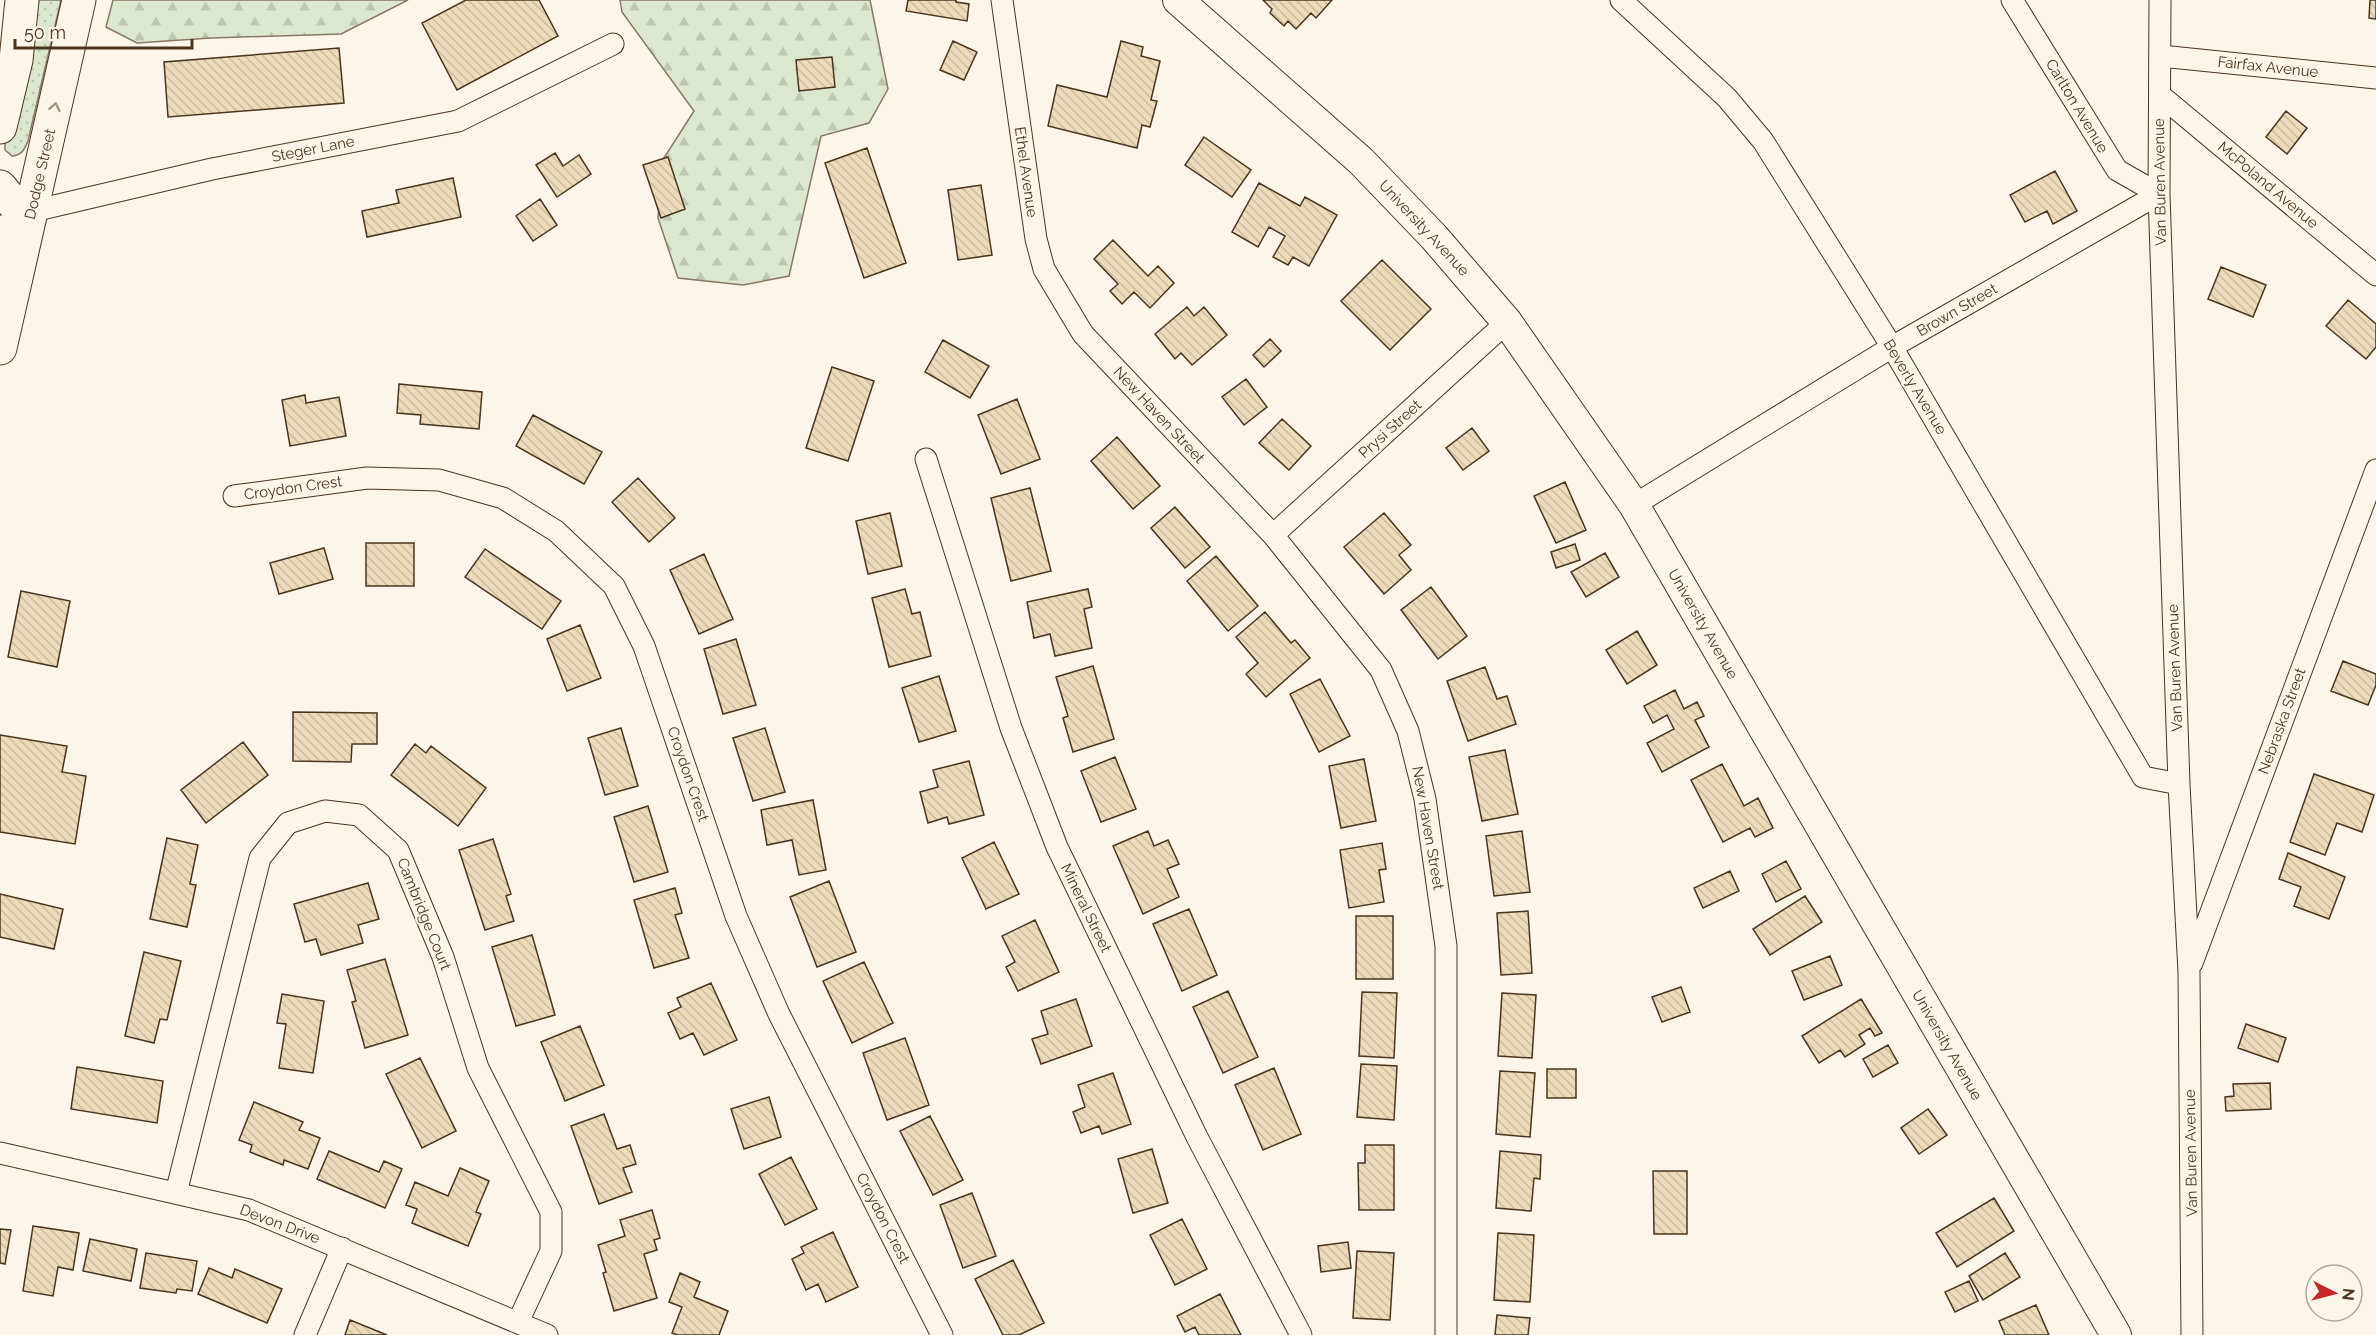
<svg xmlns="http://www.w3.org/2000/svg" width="2376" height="1335" font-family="Raleway,sans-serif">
<defs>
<pattern id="grass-dots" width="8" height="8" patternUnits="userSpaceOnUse" patternTransform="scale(1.5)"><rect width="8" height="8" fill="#dce7d0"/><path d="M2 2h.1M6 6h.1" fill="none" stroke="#bec7b2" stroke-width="1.8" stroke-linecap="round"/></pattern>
<pattern id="forest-firs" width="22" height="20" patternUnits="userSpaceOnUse" patternTransform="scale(1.5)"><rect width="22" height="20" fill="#dce7d0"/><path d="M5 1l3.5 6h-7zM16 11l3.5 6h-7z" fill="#bec7b2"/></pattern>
<pattern id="building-back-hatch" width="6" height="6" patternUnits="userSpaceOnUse" patternTransform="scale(1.5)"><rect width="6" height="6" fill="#ecdcbc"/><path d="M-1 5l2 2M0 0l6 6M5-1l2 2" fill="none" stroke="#ccbda1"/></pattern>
</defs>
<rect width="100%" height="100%" fill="#fbf6e9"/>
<path fill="url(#grass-dots)" stroke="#887966" stroke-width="1.5" d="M 33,0 L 61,0 L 28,141 C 24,150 22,155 12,156 L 5,150 L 5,143 Z"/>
<path fill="url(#forest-firs)" stroke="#887966" stroke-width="1.5" d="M 113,0 L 408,0 L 341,34 L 211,38 L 137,43 L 106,27 Z
M 620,0 L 870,0 L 888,89 L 869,123 L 821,136 L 789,276 L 743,285 L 678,278 L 658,218 L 662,161 L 694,111 L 622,12 Z"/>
<path fill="url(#building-back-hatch)" stroke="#4a3520" stroke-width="1.5" d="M 466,0 L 539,0 L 558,36 L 457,90 L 422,23 Z
M 908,0 L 956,0 L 956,2 L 969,4 L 967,21 L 906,11 Z
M 1263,0 L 1332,0 L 1316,18 L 1311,13 L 1296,29 L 1288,21 L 1284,26 L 1270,13 L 1272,9 Z
M 2370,0 L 2376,0 L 2376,19 L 2369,18 Z
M 953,41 L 977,52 L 964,80 L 940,70 Z
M 1121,41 L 1143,47 L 1141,56 L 1160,61 L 1151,100 L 1157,101 L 1150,127 L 1142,125 L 1137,148 L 1048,126 L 1057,85 L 1107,97 Z
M 339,48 L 344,103 L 168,117 L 164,62 Z
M 832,57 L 835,87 L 799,91 L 796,60 Z
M 2286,111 L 2307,128 L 2287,154 L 2266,137 Z
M 1204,137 L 1251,170 L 1232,197 L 1185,165 Z
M 867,148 L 906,263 L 864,278 L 825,163 Z
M 555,153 L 563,166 L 579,155 L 591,174 L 557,197 L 536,165 Z
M 668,157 L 685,209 L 661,218 L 643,165 Z
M 2055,171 L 2077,211 L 2053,224 L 2047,211 L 2025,222 L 2010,195 Z
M 453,178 L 461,217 L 367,237 L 362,211 L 399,203 L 396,190 Z
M 1259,183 L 1300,206 L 1305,197 L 1337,215 L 1309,266 L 1293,257 L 1288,265 L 1273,257 L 1285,236 L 1269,227 L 1258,247 L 1232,232 Z
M 981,185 L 992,255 L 958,260 L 948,190 Z
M 540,199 L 557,225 L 533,241 L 516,216 Z
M 1113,240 L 1148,276 L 1158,266 L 1174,283 L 1150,308 L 1134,292 L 1122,304 L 1110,291 L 1118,284 L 1094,259 Z
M 1382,260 L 1431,309 L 1390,350 L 1341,301 Z
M 2221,267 L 2266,285 L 2253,317 L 2208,299 Z
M 2348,300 L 2376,324 L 2376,347 L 2366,359 L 2326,326 Z
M 1187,307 L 1194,316 L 1204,307 L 1227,335 L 1192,365 L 1181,353 L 1175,359 L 1155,334 Z
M 1270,339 L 1281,351 L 1264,367 L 1253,355 Z
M 943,340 L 989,366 L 970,398 L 925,372 Z
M 832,367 L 874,381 L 848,461 L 806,448 Z
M 1246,379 L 1267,407 L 1244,425 L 1222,397 Z
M 399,384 L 482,392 L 479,429 L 420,424 L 421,415 L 397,413 Z
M 305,395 L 306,403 L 339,397 L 346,436 L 290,446 L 282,400 Z
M 1017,399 L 1040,459 L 1001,474 L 978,415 Z
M 533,415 L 602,452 L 584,484 L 516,446 Z
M 1282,419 L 1311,446 L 1289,470 L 1259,443 Z
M 1472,428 L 1489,451 L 1463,470 L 1446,448 Z
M 1117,437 L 1160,486 L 1133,509 L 1091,461 Z
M 638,478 L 675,518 L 649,542 L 612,502 Z
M 1565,482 L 1586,530 L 1556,543 L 1534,496 Z
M 1030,488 L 1051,571 L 1011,581 L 991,498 Z
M 1175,507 L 1210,547 L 1185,568 L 1151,528 Z
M 890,513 L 902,566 L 868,574 L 856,521 Z
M 1384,513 L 1411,545 L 1399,555 L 1411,570 L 1384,594 L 1344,547 Z
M 366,543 L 414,543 L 414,586 L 366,586 Z
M 1575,544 L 1580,560 L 1556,568 L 1551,552 Z
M 324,548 L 333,579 L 279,594 L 270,563 Z
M 485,549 L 561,601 L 542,629 L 465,577 Z
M 1605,553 L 1619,577 L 1586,597 L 1571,572 Z
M 704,554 L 733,619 L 699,634 L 670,570 Z
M 1216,556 L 1258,606 L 1228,631 L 1187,581 Z
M 1431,587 L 1467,636 L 1438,659 L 1401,610 Z
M 905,589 L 912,614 L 920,612 L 931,656 L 889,667 L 872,598 Z
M 1088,589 L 1092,607 L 1084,609 L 1092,648 L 1055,656 L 1050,634 L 1034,638 L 1027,602 Z
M 21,591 L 70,601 L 57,667 L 8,657 Z
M 1265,612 L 1291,643 L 1295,640 L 1310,658 L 1266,697 L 1246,674 L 1258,663 L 1236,637 Z
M 580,625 L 601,678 L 567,691 L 547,639 Z
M 1637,631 L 1657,665 L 1627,684 L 1606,650 Z
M 736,639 L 756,705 L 723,714 L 704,649 Z
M 2343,661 L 2376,674 L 2376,685 L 2368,705 L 2331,691 Z
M 1093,666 L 1114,739 L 1073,752 L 1063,718 L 1068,716 L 1056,677 Z
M 1485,667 L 1497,699 L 1507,696 L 1516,724 L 1468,741 L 1447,681 Z
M 939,676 L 956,731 L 919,742 L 902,688 Z
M 1320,679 L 1350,736 L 1319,752 L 1290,694 Z
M 1675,690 L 1684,709 L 1697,702 L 1704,716 L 1695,720 L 1709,747 L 1662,772 L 1647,743 L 1674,729 L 1667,715 L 1653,723 L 1644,706 Z
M 293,712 L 377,713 L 377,744 L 352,744 L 351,762 L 293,761 Z
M 621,728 L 638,786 L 605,795 L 588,738 Z
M 765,728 L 785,792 L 753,801 L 733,738 Z
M 0,735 L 67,746 L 62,772 L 86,776 L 75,844 L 0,832 Z
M 243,742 L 268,775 L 206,823 L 181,790 Z
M 415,744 L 426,753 L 431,746 L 486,788 L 458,826 L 391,775 Z
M 1505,750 L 1518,814 L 1482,821 L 1469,757 Z
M 1115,757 L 1136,809 L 1101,822 L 1081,771 Z
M 1364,759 L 1376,821 L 1341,828 L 1329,766 Z
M 969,761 L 984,815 L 949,824 L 947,817 L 928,823 L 920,792 L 938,787 L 933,770 Z
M 1722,764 L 1744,806 L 1758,798 L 1773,828 L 1755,837 L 1750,828 L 1723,842 L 1691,780 Z
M 2314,774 L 2374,795 L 2362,832 L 2337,823 L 2325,855 L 2290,842 Z
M 813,800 L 826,870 L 799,875 L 792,840 L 767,845 L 761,810 Z
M 648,806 L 668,872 L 634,882 L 614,817 Z
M 1148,831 L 1154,846 L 1168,840 L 1179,864 L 1167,869 L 1179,897 L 1143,914 L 1113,846 Z
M 1522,831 L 1530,892 L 1494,896 L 1486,836 Z
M 167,838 L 198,845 L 190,884 L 196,885 L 187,927 L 150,919 Z
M 493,839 L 511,894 L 506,896 L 514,921 L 485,930 L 459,850 Z
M 994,842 L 1019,894 L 986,909 L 962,858 Z
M 1382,843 L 1386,869 L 1379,870 L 1384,902 L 1349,908 L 1340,850 Z
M 2288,853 L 2345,877 L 2329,919 L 2294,906 L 2301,887 L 2279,879 Z
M 1786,861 L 1801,889 L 1776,902 L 1762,874 Z
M 1730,871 L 1739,891 L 1703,908 L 1694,888 Z
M 829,881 L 856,952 L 817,967 L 790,897 Z
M 368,883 L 379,919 L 358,925 L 363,943 L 321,955 L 316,939 L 305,942 L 294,904 Z
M 675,888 L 682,913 L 675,915 L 689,958 L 654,968 L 634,900 Z
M 0,894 L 63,909 L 54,949 L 0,937 Z
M 1805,896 L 1822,922 L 1770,955 L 1753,929 Z
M 1189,909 L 1217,975 L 1182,991 L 1153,924 Z
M 1528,911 L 1532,973 L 1501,975 L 1497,913 Z
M 1356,916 L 1393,916 L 1393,979 L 1356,979 Z
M 1035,920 L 1059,972 L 1018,991 L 1006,967 L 1015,962 L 1002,936 Z
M 532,935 L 555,1015 L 516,1026 L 492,947 Z
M 144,952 L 181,961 L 167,1020 L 160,1019 L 154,1043 L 125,1036 Z
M 1830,956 L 1842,985 L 1804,1000 L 1792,971 Z
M 385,959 L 408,1035 L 365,1048 L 352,1002 L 356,1001 L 347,970 Z
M 864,962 L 893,1023 L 852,1043 L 823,981 Z
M 711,983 L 737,1040 L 704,1055 L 693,1033 L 680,1039 L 668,1013 L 681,1007 L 677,998 Z
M 1681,987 L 1690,1012 L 1662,1022 L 1652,997 Z
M 1228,991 L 1258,1057 L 1223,1073 L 1193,1007 Z
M 1362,992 L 1397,993 L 1394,1058 L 1359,1056 Z
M 1502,993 L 1536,995 L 1532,1058 L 1498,1056 Z
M 282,994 L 324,1001 L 313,1073 L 279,1068 L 286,1024 L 277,1023 Z
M 1076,999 L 1092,1046 L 1041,1064 L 1032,1039 L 1048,1034 L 1041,1011 Z
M 1861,999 L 1882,1033 L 1875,1036 L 1870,1028 L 1859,1035 L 1865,1044 L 1845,1057 L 1840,1050 L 1819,1063 L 1802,1036 Z
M 2246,1024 L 2286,1038 L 2278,1062 L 2238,1048 Z
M 580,1026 L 604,1085 L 565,1101 L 541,1042 Z
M 905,1038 L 929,1105 L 887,1120 L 863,1053 Z
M 1888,1045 L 1898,1063 L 1873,1077 L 1863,1059 Z
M 420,1058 L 456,1131 L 422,1148 L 386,1074 Z
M 1361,1064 L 1397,1066 L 1394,1120 L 1357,1117 Z
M 77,1067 L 163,1081 L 157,1123 L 71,1109 Z
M 1274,1068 L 1301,1134 L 1263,1150 L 1235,1085 Z
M 1547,1069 L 1576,1069 L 1576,1098 L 1547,1098 Z
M 1500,1071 L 1535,1073 L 1530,1137 L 1496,1134 Z
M 1113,1073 L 1131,1124 L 1102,1134 L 1099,1126 L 1081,1133 L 1073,1112 L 1085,1107 L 1078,1085 Z
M 2270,1083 L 2271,1109 L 2226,1111 L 2225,1097 L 2234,1096 L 2233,1084 Z
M 769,1097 L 781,1137 L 744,1149 L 731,1109 Z
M 254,1102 L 303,1122 L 299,1130 L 320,1138 L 308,1169 L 284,1160 L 283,1165 L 250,1152 L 252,1145 L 239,1140 Z
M 1928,1109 L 1947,1135 L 1919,1154 L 1901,1128 Z
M 604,1114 L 617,1149 L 630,1145 L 636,1164 L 623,1168 L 632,1192 L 599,1204 L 571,1126 Z
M 930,1116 L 963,1180 L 933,1195 L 900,1131 Z
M 1365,1145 L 1394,1145 L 1394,1210 L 1359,1210 L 1358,1163 L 1365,1163 Z
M 1152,1149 L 1168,1203 L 1133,1213 L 1118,1159 Z
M 329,1151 L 379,1172 L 384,1161 L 402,1169 L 385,1208 L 317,1179 Z
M 1500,1151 L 1541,1155 L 1540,1179 L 1534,1178 L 1531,1211 L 1496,1208 Z
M 791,1157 L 817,1209 L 785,1225 L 759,1174 Z
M 460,1168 L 489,1181 L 476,1212 L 481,1214 L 468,1246 L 412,1223 L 417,1209 L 406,1205 L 415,1182 L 448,1196 Z
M 1653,1171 L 1687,1171 L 1687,1234 L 1654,1234 Z
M 972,1193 L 996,1256 L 963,1268 L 940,1205 Z
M 1994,1198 L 2014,1231 L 1957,1267 L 1936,1233 Z
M 652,1210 L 660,1238 L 654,1240 L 657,1250 L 644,1254 L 657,1298 L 614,1311 L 603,1273 L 606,1272 L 598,1245 L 625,1236 L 620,1220 Z
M 1182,1219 L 1207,1269 L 1175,1285 L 1150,1235 Z
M 33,1226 L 79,1233 L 73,1270 L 58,1267 L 53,1296 L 23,1291 Z
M 0,1229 L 11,1230 L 5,1264 L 0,1263 Z
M 833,1232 L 858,1287 L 826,1302 L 818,1284 L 806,1290 L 792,1259 L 804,1253 L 801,1247 Z
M 1498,1233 L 1534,1235 L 1530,1302 L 1494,1300 Z
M 90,1239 L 137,1249 L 131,1281 L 83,1271 Z
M 1348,1242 L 1351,1268 L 1321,1272 L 1318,1246 Z
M 1357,1251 L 1394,1253 L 1390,1320 L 1353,1318 Z
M 146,1253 L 197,1261 L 192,1291 L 177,1289 L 176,1293 L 140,1288 Z
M 2005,1253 L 2020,1277 L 1983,1300 L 1969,1276 Z
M 1013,1260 L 1044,1323 L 1019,1335 L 1003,1335 L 975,1279 Z
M 209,1268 L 232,1278 L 235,1269 L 282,1289 L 267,1323 L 198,1294 Z
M 680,1273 L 700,1282 L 694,1297 L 728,1311 L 719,1335 L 677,1335 L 672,1333 L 682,1307 L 669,1302 Z
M 1969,1281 L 1978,1301 L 1955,1312 L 1945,1292 Z
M 1220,1294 L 1241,1335 L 1199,1335 L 1195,1327 L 1185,1332 L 1177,1316 Z
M 2036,1305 L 2049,1335 L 2005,1335 L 1999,1321 Z
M 1497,1315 L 1530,1318 L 1528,1335 L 1495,1335 Z
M 350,1320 L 387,1335 L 345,1335 Z"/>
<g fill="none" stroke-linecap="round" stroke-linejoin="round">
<g stroke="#4a3520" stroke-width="23">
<path id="street" d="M 1002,0 L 1036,239 L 1044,269 L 1083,334 L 1273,535 L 1381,670 L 1408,731 L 1425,799 L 1446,946 L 1446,1335
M 1621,0 L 1727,98 L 1763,141 L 1892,347 L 2143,777 L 2179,784
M 2012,0 L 2117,170 L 2159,194
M 2160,0 L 2159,194 L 2179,784 L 2189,972 L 2192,1335
M 2161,56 L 2376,78
M 2160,95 L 2376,275
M 21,210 L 33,211 L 212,169 L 458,121 L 613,44
M 926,459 L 1011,728 L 1057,847 L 1197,1137 L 1301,1335
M 234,496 L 367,478 L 439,480 L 503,498 L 556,531 L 614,586 L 644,646 L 736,916 L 779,1014 L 942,1335
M 1634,505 L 1892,347 L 2159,194
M 1273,535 L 1507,322
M 2192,963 L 2376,470
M 0,1153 L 249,1210 L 547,1335
M 176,1193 L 260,858 L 288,823 L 325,811 L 359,815 L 398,850 L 443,957 L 478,1068 L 551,1212 L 551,1251 L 518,1322
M 305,1335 L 342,1248"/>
</g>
<g stroke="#4a3520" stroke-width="32">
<path id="secondary" d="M 1178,0 L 1361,161 L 1434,237 L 1507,322 L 1634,505 L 2116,1335"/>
</g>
<g stroke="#4a3520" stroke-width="35">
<path id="highway" d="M 0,127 L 16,60 L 22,0
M 0,187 L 19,210
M 0,232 L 4,244 L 0,278
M 0,348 L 79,0"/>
</g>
<use href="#street" stroke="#fbf6e9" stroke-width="21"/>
<use href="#secondary" stroke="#fbf6e9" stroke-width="30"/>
<use href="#highway" stroke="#fbf6e9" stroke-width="33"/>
</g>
<defs><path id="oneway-chevron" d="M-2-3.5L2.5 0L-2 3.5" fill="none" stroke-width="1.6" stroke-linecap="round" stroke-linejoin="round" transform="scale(1.5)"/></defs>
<use stroke="#a29684" href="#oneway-chevron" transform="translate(55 107) rotate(-78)"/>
<g text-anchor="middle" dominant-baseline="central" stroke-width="4.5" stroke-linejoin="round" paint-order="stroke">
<g font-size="15" fill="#4a3520" stroke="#fbf6e9">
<text transform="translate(2268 67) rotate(6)">Fairfax Avenue</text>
<text transform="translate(2077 106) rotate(59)">Carlton Avenue</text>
<text transform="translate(313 149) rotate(-11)">Steger Lane</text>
<text transform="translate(1026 172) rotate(82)">Ethel Avenue</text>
<text transform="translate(40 174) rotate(-77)">Dodge Street</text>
<text transform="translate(2160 182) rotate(-91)">Van Buren Avenue</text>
<text transform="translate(2268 185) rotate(40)">McPoland Avenue</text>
<text transform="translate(1424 228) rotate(47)">University Avenue</text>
<text transform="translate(1957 310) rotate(-30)">Brown Street</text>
<text transform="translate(1915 387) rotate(59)">Beverly Avenue</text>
<text transform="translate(1159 415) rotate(47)">New Haven Street</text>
<text transform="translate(1390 429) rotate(-42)">Prysi Street</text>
<text transform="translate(293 488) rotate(-8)">Croydon Crest</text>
<text transform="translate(1703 624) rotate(60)">University Avenue</text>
<text transform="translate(2175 668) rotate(-92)">Van Buren Avenue</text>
<text transform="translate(2282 721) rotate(-70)">Nebraska Street</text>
<text transform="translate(688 774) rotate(71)">Croydon Crest</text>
<text transform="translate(1428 828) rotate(80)">New Haven Street</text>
<text transform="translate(1086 908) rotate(64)">Mineral Street</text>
<text transform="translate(424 914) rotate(68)">Cambridge Court</text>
<text transform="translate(1947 1045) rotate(60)">University Avenue</text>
<text transform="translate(2191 1153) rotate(-91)">Van Buren Avenue</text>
<text transform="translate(883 1218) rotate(63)">Croydon Crest</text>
<text transform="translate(280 1224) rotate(21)">Devon Drive</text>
</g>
</g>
<g transform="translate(2334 1293) rotate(96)"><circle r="28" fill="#fbf6e9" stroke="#b4a999" stroke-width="1.5"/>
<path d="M0-4.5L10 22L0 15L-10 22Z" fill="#c62828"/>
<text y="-9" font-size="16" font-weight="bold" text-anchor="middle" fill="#4a3520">N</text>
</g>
<path d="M15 39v9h177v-9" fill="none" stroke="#4a3520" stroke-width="3"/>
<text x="24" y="39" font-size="18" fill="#4a3520" stroke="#fbf6e9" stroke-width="4.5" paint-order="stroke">50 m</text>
</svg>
